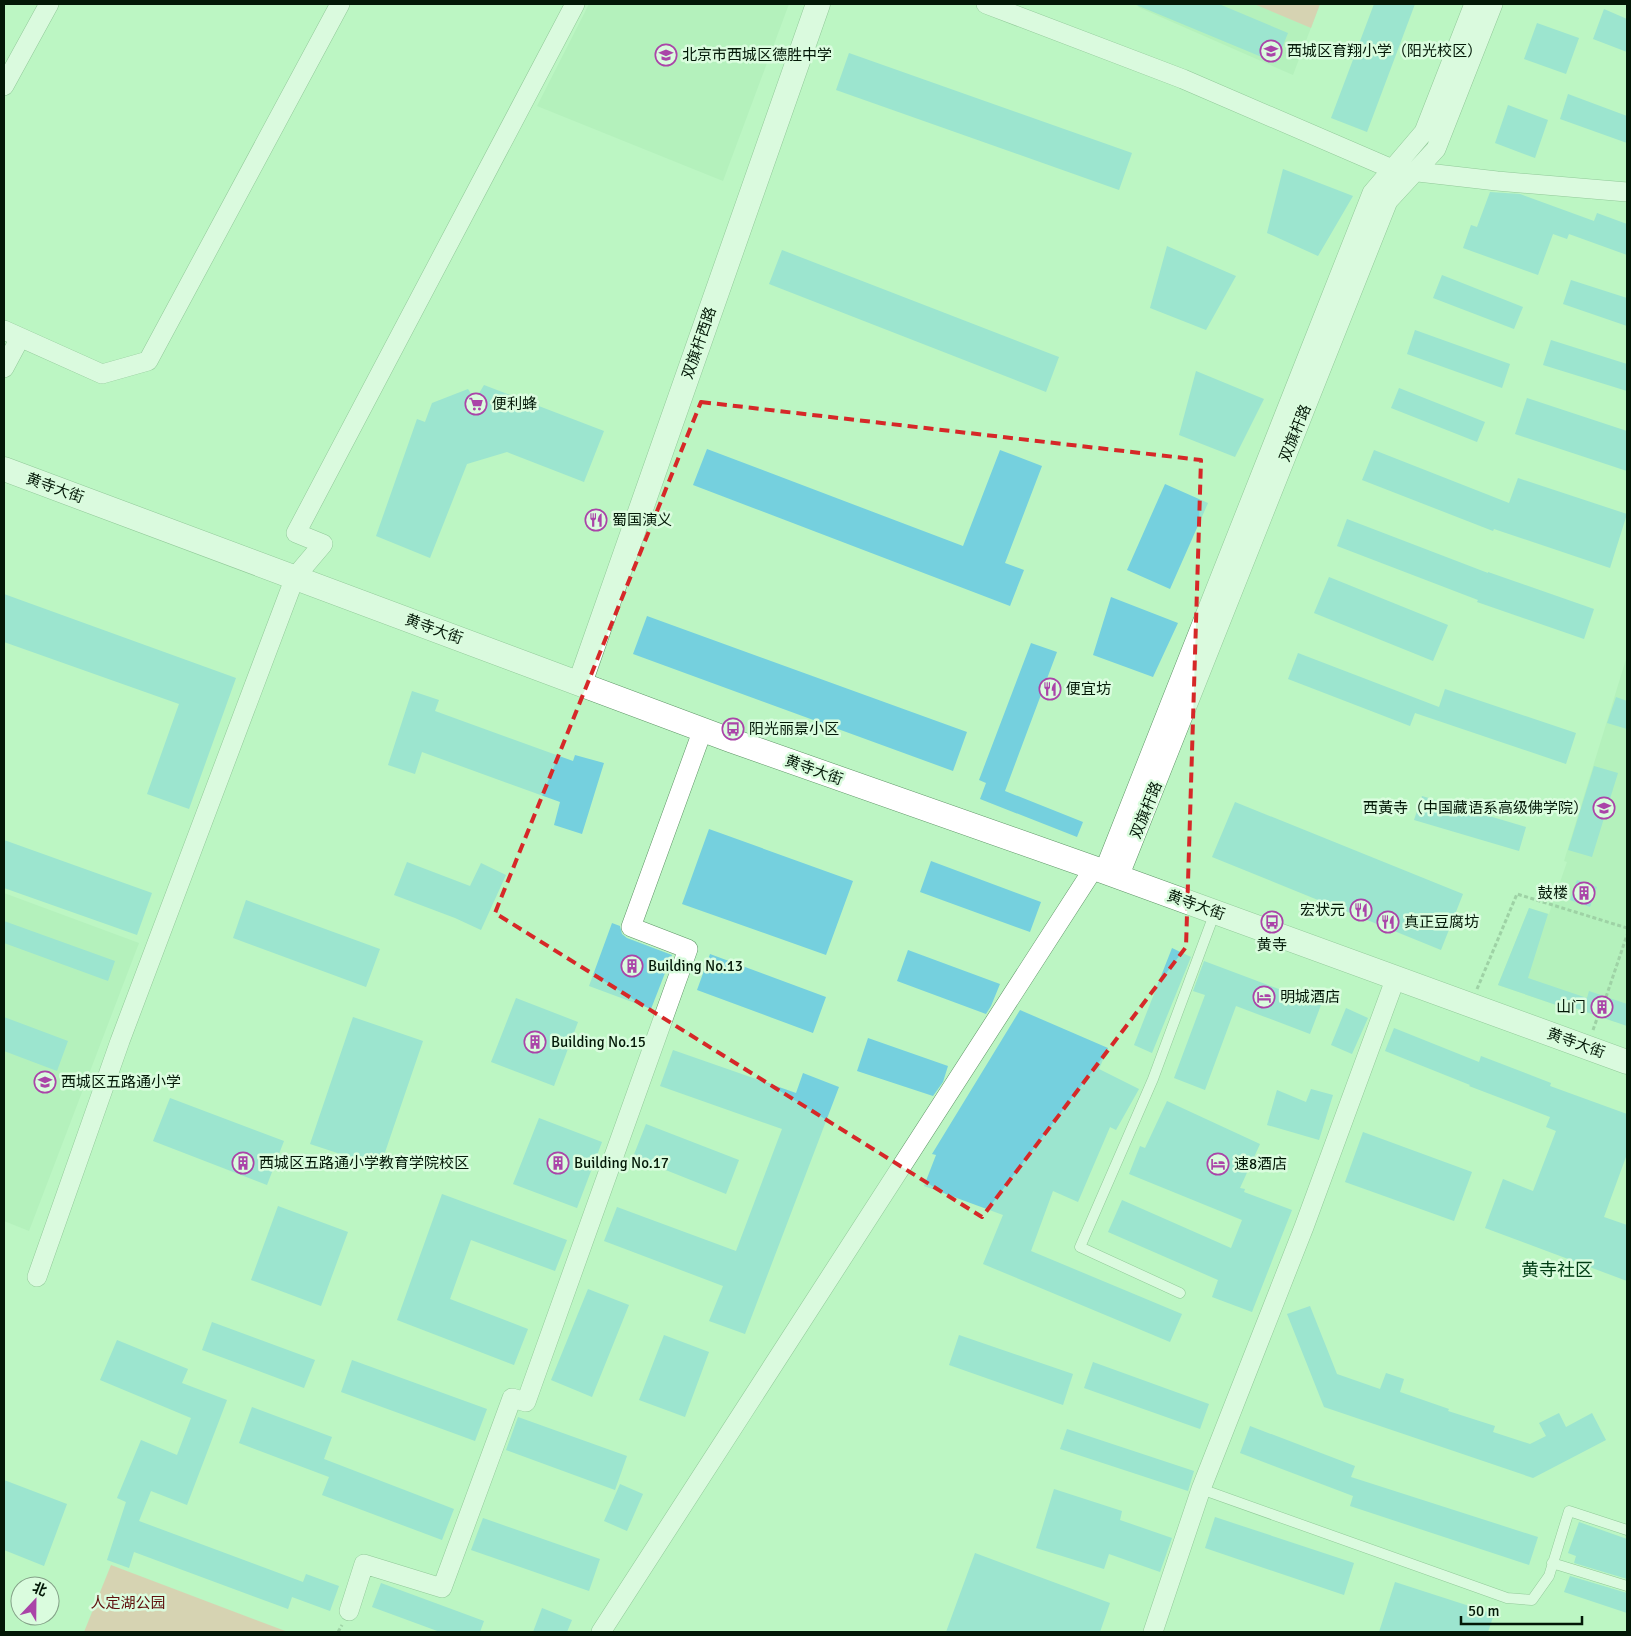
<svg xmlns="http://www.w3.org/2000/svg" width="1631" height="1636" font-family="Signika,'Noto Sans SC',sans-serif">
<rect width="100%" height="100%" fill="#bcf5c3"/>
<path fill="#abebb4" d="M 589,4 L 789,4 L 723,181 L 537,106 Z
M 1140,4 L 1320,4 L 1293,75 L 1138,7 Z
M 1627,656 L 1627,1026 L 1622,1015 L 1618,1014 L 1615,1022 L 1582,1011 L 1585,1004 L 1583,1003 L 1571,1010 L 1498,985 L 1529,908 L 1549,914 L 1567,862 L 1564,861 Z
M 4,893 L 139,943 L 29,1231 L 4,1221 Z"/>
<path fill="#f7a99e" d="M 1254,4 L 1320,4 L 1311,28 Z
M 111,1565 L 288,1632 L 84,1632 Z"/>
<path fill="#75d0de" d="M 1134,4 L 1219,4 L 1288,33 L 1276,63 Z
M 1374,4 L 1415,4 L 1367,132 L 1331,118 Z
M 1604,9 L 1627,19 L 1627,52 L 1593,39 Z
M 1537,23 L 1579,38 L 1566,74 L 1524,59 Z
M 849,53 L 1132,153 L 1119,190 L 836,90 Z
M 1568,94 L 1627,116 L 1627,143 L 1560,119 Z
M 1508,105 L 1548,120 L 1535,158 L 1495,143 Z
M 1283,169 L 1353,196 L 1318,256 L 1267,233 Z
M 1490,192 L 1520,194 L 1594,221 L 1597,213 L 1627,224 L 1627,255 L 1569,234 L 1567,239 L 1553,234 L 1538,275 L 1463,248 L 1471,225 L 1477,227 Z
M 1167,246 L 1236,276 L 1206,330 L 1150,308 Z
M 782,250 L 1059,357 L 1046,392 L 769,284 Z
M 1442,275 L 1523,307 L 1514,329 L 1433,298 Z
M 1571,280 L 1627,298 L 1627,326 L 1563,304 Z
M 1415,330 L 1510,364 L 1502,388 L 1407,354 Z
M 1551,340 L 1627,364 L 1627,391 L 1543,365 Z
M 1196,371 L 1264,399 L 1235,457 L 1179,435 Z
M 484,385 L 604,431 L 584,482 L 507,452 L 467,464 L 430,558 L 376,536 L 417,419 L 425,422 L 432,403 L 468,389 L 475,400 Z
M 1399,388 L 1485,422 L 1477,442 L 1391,408 Z
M 1527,398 L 1627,431 L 1627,471 L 1515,434 Z
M 707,449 L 963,546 L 1000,450 L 1042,466 L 1005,563 L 1024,570 L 1010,606 L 693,485 Z
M 1374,450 L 1509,503 L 1518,478 L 1627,514 L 1610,568 L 1494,529 L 1493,531 L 1362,480 Z
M 1165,484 L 1208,503 L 1170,589 L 1127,570 Z
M 1347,519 L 1488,573 L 1488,572 L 1594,609 L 1584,639 L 1477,602 L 1478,600 L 1337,546 Z
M 1329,577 L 1448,625 L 1433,661 L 1314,613 Z
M 4,594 L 236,678 L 189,809 L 147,794 L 179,704 L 4,642 Z
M 1111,597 L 1178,623 L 1153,677 L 1093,655 Z
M 647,616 L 967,732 L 953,771 L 633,654 Z
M 1031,643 L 1057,652 L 1005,791 L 1083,822 L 1077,837 L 980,799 L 986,783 L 979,780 Z
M 1298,653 L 1439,707 L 1445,689 L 1576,733 L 1566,764 L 1415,713 L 1410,726 L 1288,679 Z
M 412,691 L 439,700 L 435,711 L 573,761 L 575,755 L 604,763 L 582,834 L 554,825 L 560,802 L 422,752 L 415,774 L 388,765 Z
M 1616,697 L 1627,701 L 1627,729 L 1607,723 Z
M 1594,766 L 1618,773 L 1592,857 L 1568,850 Z
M 1422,796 L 1526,827 L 1519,851 L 1414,820 Z
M 1235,802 L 1463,894 L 1441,950 L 1212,857 Z
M 709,829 L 853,881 L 826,955 L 682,904 Z
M 4,840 L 152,893 L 137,935 L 4,888 Z
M 931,861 L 1041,902 L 1030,932 L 920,892 Z
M 407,862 L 470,886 L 481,863 L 506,875 L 481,930 L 455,918 L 394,895 Z
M 1577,880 L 1597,887 L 1590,907 L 1570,900 Z
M 246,900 L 380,949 L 366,987 L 233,938 Z
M 1529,908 L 1548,914 L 1528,978 L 1587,998 L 1589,991 L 1627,1004 L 1627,1026 L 1572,1007 L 1571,1010 L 1498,985 Z
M 4,921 L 115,961 L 108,981 L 4,943 Z
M 612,923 L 620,926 L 622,934 L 627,938 L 672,955 L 651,1009 L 589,986 Z
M 1172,948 L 1191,957 L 1152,1053 L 1134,1045 Z
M 908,950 L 1000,984 L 991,1006 L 986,1014 L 897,981 Z
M 710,954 L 826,997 L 813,1033 L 697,990 Z
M 1204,961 L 1321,1005 L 1310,1034 L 1236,1006 L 1205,1090 L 1174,1078 L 1205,995 L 1193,991 Z
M 516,998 L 578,1022 L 554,1086 L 491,1062 Z
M 1346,1008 L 1368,1018 L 1352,1054 L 1331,1045 Z
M 1020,1010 L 1108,1048 L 1099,1069 L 1139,1089 L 1116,1130 L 1110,1127 L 1078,1202 L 1053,1191 L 1031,1251 L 1182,1314 L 1170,1342 L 983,1264 L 1003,1215 L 924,1186 L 936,1155 L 932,1154 Z
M 4,1017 L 68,1041 L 57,1071 L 4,1051 Z
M 353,1017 L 423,1041 L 380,1167 L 310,1144 Z
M 1394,1028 L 1479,1062 L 1481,1056 L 1551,1083 L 1550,1086 L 1627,1114 L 1627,1154 L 1604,1217 L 1627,1225 L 1627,1281 L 1485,1228 L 1503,1179 L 1533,1191 L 1556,1131 L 1546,1127 L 1550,1117 L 1469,1086 L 1470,1085 L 1385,1051 Z
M 868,1038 L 948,1066 L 943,1082 L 933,1096 L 857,1071 Z
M 673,1050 L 796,1093 L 803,1073 L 839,1087 L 745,1334 L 709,1321 L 723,1286 L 604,1241 L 617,1207 L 736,1251 L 782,1129 L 660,1086 Z
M 1311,1089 L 1333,1095 L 1319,1140 L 1267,1125 L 1277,1090 L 1306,1102 Z
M 170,1098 L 284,1141 L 267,1185 L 153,1141 Z
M 1167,1101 L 1260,1144 L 1240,1188 L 1245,1189 L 1244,1192 L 1292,1210 L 1252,1312 L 1212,1297 L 1218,1280 L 1108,1232 L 1122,1200 L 1231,1248 L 1242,1220 L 1129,1174 L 1140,1146 L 1145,1148 Z
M 539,1118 L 602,1142 L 577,1208 L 513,1184 Z
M 646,1124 L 739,1160 L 726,1194 L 633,1157 Z
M 1363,1132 L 1472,1172 L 1454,1221 L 1345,1182 Z
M 442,1194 L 567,1240 L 555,1271 L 471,1240 L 450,1299 L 528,1329 L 514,1365 L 397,1320 Z
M 278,1206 L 348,1232 L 321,1306 L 251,1280 Z
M 588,1289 L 629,1305 L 592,1397 L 551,1380 Z
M 1310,1306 L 1337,1374 L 1380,1389 L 1386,1373 L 1404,1379 L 1400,1392 L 1449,1409 L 1448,1411 L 1495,1426 L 1493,1432 L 1530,1444 L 1546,1436 L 1539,1423 L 1559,1413 L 1566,1427 L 1592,1413 L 1606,1440 L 1533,1478 L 1324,1407 L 1287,1314 Z
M 212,1322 L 315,1360 L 304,1388 L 202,1350 Z
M 664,1335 L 709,1352 L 685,1417 L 639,1400 Z
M 959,1335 L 1073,1374 L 1063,1405 L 949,1365 Z
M 117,1340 L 188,1369 L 182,1383 L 227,1400 L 187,1505 L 151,1491 L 139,1521 L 303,1582 L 306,1574 L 339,1586 L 330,1611 L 292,1597 L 288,1609 L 134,1552 L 129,1568 L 107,1560 L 126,1502 L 117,1498 L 141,1440 L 177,1455 L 191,1418 L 100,1380 Z
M 352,1360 L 487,1409 L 475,1441 L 341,1392 Z
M 1093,1362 L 1209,1404 L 1200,1429 L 1084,1388 Z
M 252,1407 L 332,1437 L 324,1459 L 454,1509 L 442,1540 L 322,1495 L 329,1477 L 239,1443 Z
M 518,1417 L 627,1456 L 615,1490 L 506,1450 Z
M 1250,1426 L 1355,1466 L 1351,1477 L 1538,1537 L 1529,1565 L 1350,1506 L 1353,1496 L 1240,1453 Z
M 1067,1429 L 1194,1471 L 1188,1491 L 1060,1449 Z
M 4,1480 L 67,1504 L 44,1566 L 4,1550 Z
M 620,1484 L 643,1494 L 627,1531 L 604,1521 Z
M 1054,1489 L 1122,1511 L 1120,1520 L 1172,1538 L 1160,1572 L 1109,1554 L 1104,1569 L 1036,1548 Z
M 1215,1517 L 1354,1563 L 1344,1595 L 1205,1548 Z
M 483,1518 L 600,1559 L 589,1591 L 471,1550 Z
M 1579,1522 L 1627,1539 L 1627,1579 L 1574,1563 L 1576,1556 L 1568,1553 Z
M 975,1553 L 1110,1603 L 1100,1632 L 946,1632 Z
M 1570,1576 L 1627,1593 L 1627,1613 L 1564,1592 Z
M 1395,1582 L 1494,1614 L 1488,1632 L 1379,1632 Z
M 381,1583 L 484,1621 L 480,1632 L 440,1632 L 372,1607 Z
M 542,1608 L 572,1620 L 567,1632 L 533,1632 Z"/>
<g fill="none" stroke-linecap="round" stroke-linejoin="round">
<g stroke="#5e9466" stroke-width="11">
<path id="service" d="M 1180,1293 L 1080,1247 L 1153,1079 L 1215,912
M 1201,1489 L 1507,1598 L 1532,1600 L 1549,1576 L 1569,1511 L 1627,1530
M 1552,1563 L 1627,1586"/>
</g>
<g stroke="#5e9466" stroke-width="20">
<path id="minor" d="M 986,4 L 1183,79 L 1392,169 L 1497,181 L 1627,192
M 4,86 L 49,4
M 4,330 L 102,374 L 148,361 L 340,4
M 4,368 L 20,338
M 1104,871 L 1372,193 L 1424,132 L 1474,4
M 1119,877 L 1388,201 L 1436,149 L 1493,4
M 37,1277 L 120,1041 L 295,577 L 323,544 L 296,533 L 575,4
M 349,1611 L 364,1564 L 442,1588 L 512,1398 L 526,1402 L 688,949 L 631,927 L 703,729
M 601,1632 L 1094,868
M 1153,1632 L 1201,1489 L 1304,1227 L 1396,977"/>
</g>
<g stroke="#5e9466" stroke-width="25">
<path id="tertiary" d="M 4,469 L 730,740 L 1094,868 L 1627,1062
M 580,683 L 818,4"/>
</g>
<path stroke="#7aa680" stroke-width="3" stroke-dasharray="4 2.5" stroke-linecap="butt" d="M 1477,989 L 1517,894 L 1627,928
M 1606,997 L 1627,935
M 1593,1030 L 1598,1016
M 338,1632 L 342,1625"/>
<use href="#service" stroke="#fff" stroke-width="10"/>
<use href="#minor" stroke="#fff" stroke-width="19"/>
<use href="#tertiary" stroke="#fff" stroke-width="24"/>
</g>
<path d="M0 0H1631V1636H0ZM 701,402 L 1201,460 L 1186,947 L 982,1217 L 495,913 Z" fill="#bcf5c3" fill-opacity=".55" fill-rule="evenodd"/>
<path fill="none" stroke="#d62828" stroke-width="4" stroke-dasharray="10 6" stroke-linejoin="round" d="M 701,402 L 1201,460 L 1186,947 L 982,1217 L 495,913 Z"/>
<defs>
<g id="school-ring" transform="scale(1.125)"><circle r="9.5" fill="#dafcde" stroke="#aa44a8" stroke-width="1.5"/><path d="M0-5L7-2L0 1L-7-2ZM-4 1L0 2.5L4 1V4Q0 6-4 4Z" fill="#aa44a8"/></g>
<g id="supermarket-ring" transform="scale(1.125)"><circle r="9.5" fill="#dafcde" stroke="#aa44a8" stroke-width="1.5"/><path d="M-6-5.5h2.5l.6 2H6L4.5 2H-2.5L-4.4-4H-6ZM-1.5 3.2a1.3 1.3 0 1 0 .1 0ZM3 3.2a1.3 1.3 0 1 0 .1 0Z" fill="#aa44a8"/></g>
<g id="restaurant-ring" transform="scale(1.125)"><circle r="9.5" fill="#dafcde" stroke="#aa44a8" stroke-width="1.5"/><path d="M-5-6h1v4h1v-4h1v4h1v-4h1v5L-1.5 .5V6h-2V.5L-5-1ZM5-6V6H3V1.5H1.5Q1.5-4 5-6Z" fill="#aa44a8"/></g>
<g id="bus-ring" transform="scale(1.125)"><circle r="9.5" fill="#dafcde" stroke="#aa44a8" stroke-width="1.5"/><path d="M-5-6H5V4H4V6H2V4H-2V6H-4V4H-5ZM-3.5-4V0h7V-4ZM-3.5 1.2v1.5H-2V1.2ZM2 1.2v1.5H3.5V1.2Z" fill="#aa44a8"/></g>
<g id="university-ring" transform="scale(1.125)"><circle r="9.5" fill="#dafcde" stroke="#aa44a8" stroke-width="1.5"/><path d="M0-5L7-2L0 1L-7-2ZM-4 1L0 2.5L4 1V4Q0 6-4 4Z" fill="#aa44a8"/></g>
<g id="building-ring" transform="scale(1.125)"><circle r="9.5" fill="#dafcde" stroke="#aa44a8" stroke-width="1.5"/><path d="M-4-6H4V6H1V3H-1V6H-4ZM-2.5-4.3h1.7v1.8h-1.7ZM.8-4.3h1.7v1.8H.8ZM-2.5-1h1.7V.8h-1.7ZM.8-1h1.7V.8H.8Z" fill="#aa44a8"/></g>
<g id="hotel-ring" transform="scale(1.125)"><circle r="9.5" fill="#dafcde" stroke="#aa44a8" stroke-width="1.5"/><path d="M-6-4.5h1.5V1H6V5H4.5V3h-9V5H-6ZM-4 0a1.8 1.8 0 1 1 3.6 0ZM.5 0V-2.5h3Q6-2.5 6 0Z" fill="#aa44a8"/></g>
</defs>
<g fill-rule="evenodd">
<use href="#school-ring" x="1271" y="51"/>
<use href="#school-ring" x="666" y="55"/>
<use href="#supermarket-ring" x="476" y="404"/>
<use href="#restaurant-ring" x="596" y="520"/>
<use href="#restaurant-ring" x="1050" y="689"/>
<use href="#bus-ring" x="733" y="729"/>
<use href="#university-ring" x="1604" y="808"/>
<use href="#building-ring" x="1584" y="893"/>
<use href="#restaurant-ring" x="1361" y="910"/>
<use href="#bus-ring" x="1272" y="922"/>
<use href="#restaurant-ring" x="1388" y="922"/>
<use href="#building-ring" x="632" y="966"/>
<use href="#hotel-ring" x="1264" y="997"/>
<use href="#building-ring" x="1602" y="1007"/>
<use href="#building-ring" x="535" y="1042"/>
<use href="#school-ring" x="45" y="1082"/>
<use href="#building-ring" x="243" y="1163"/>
<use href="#building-ring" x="558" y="1163"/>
<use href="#hotel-ring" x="1218" y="1164"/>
</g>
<g text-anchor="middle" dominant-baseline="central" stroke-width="5" stroke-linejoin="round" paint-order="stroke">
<g font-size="15" fill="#031807" stroke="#dafcde" text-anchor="start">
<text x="1287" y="51">西城区育翔小学（阳光校区）</text>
<text x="682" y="55">北京市西城区德胜中学</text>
<text x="492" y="404">便利蜂</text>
<text x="612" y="520">蜀国演义</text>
<text x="1066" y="689">便宜坊</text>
<text x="749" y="729">阳光丽景小区</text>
<text x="1588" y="808" text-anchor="end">西黃寺（中国藏语系高级佛学院）</text>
<text x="1568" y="893" text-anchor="end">鼓楼</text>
<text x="1345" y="910" text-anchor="end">宏状元</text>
<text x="1404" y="922">真正豆腐坊</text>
<text x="1272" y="945" text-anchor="middle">黄寺</text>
<text x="648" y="966">Building No.13</text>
<text x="1280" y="997">明城酒店</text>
<text x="1586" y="1007" text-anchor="end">山门</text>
<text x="551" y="1042">Building No.15</text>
<text x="61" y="1082">西城区五路通小学</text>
<text x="259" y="1163">西城区五路通小学教育学院校区</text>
<text x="574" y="1163">Building No.17</text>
<text x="1234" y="1164">速8酒店</text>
</g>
<g font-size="15" fill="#031807" stroke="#dafcde">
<text transform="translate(699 343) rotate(-71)">双旗杆西路</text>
<text transform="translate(1295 433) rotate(-68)">双旗杆路</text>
<text transform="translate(55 488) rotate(20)">黄寺大街</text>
<text transform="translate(434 629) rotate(20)">黄寺大街</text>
<text transform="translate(814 770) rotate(20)">黄寺大街</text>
<text transform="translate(1146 810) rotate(-68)">双旗杆路</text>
<text transform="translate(1196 905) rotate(20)">黄寺大街</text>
<text transform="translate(1576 1043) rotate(20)">黄寺大街</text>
</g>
<g font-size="15" fill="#5f100d" stroke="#dafcde">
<text x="128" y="1603">人定湖公园</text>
</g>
<g font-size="18" fill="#013d14" stroke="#dafcde">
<text x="1557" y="1270">黄寺社区</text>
</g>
</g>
<rect width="1631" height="1636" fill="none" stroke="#031807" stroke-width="10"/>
<g transform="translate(35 1601) rotate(22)"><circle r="24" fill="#dafcde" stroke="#84a188"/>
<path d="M0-4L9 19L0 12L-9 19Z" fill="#aa44a8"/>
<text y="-8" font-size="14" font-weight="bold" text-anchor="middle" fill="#031807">北</text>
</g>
<path d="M1461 1616v8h121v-8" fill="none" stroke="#031807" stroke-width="2.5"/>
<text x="1468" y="1616" font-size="15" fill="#031807" stroke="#dafcde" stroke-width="4" paint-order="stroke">50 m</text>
</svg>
